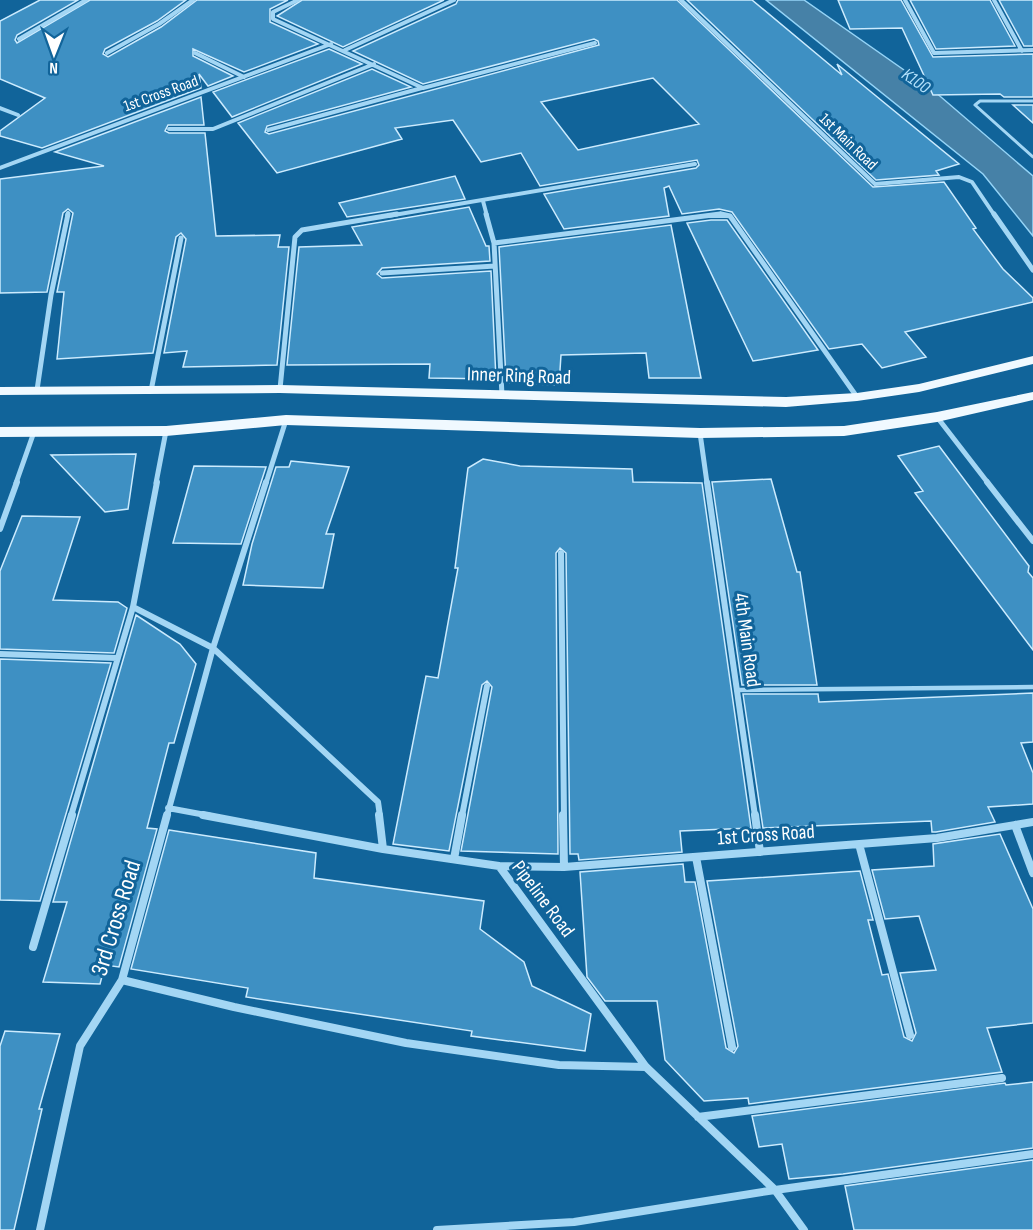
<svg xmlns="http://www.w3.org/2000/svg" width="1033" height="1230" font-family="'Sofia Sans Condensed',sans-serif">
<rect width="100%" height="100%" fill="#11649a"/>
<path fill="#4681a7" stroke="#95d4f7" stroke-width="1.5" d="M 766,0 L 804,0 L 934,91 L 1033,176 L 1033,236 L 983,174 Z"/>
<path fill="#3e90c3" stroke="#ccebfe" stroke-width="1.5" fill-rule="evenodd" d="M 40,0 L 78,0 L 17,35 L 15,40 L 17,43 L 90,0 L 186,0 L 157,21 L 105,49 L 103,54 L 108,57 L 161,27 L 197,0 L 288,0 L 270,9 L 270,22 L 318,44 L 244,72 L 193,49 L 193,56 L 233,76 L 208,86 L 199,74 L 201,88 L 42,148 L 0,136 L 0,131 L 45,98 L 0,79 L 0,21 Z
M 302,0 L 444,0 L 343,47 L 277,16 Z
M 458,0 L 677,0 L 873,187 L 944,182 L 976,228 L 973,229 L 1003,269 L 1033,298 L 1033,302 L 905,332 L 926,357 L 882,368 L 862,344 L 829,349 L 732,212 L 719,209 L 682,214 L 669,186 L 664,188 L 669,216 L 564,229 L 544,194 L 696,168 L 699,165 L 697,160 L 540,186 L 521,153 L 481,162 L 453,120 L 395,128 L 402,139 L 277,173 L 238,123 L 372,69 L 411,87 L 267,126 L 265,132 L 269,134 L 599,45 L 598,41 L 594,39 L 423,84 L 353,51 L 456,4 ZM 653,78 L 699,124 L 578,150 L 541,102 Z
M 687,0 L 752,0 L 842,75 L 837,64 L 959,164 L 936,171 L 939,175 L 876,180 Z
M 838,0 L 901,0 L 933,57 L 1033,54 L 1033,97 L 1004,97 L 1000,94 L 933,95 L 902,28 L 850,29 Z
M 910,0 L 990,0 L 1015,46 L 936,49 Z
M 999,0 L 1033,0 L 1033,46 L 1024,46 Z
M 329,49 L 362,64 L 232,117 L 213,92 Z
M 201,97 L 204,125 L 168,125 L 165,131 L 169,133 L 205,133 L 216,236 L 280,235 L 278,247 L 289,247 L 277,365 L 183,367 L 187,351 L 164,353 L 186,239 L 181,233 L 176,237 L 153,353 L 57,359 L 64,292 L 57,292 L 73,213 L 68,209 L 63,213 L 47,292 L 0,293 L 0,179 L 104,166 L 55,152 Z
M 1013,105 L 1033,105 L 1033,123 Z
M 455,176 L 465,199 L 347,217 L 339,203 Z
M 469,207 L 486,246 L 489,246 L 490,261 L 382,268 L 377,274 L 382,278 L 491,271 L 496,379 L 429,378 L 430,364 L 287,365 L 299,247 L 362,245 L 352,227 Z
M 711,220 L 727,220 L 818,350 L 753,361 L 687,223 Z
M 671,225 L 701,378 L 649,378 L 646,353 L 561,355 L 559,385 L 509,383 L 509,379 L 506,379 L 499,247 Z
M 939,446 L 1029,566 L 1028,572 L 1033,578 L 1033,650 L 915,493 L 923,491 L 898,456 Z
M 136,454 L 128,509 L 105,512 L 51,455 Z
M 483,459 L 520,466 L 632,469 L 633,482 L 702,483 L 751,828 L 680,831 L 682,852 L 579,860 L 578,854 L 570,854 L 566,553 L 560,548 L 556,553 L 558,854 L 461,851 L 492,687 L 487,681 L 482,685 L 449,851 L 393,844 L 426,676 L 438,678 L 458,568 L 455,568 L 468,468 Z
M 291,461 L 349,467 L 326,534 L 334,534 L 323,588 L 243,585 L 252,544 L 276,467 L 289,467 Z
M 194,466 L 266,467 L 241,544 L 173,543 Z
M 771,479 L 797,572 L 800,572 L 817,685 L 742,685 L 712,482 Z
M 22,516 L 80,517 L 53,600 L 118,602 L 127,608 L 114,653 L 0,649 L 0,571 Z
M 136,615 L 180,644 L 196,664 L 174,743 L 169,743 L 147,828 L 157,829 L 119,967 L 105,965 L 100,984 L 43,982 L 67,902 L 53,902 Z
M 0,659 L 111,663 L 40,901 L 0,900 Z
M 1033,693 L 1033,742 L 1021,743 L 1033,773 L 1033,804 L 988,807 L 995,822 L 936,832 L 932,832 L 931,821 L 763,828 L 743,694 L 818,694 L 819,702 Z
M 169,830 L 316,853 L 314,878 L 484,901 L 480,929 L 524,962 L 532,986 L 591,1014 L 585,1051 L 471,1036 L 472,1031 L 246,997 L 248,988 L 131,969 Z
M 1000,834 L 1033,909 L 1033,1023 L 987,1028 L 1002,1072 L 749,1104 L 748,1098 L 704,1101 L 665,1060 L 657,1001 L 605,1001 L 587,977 L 580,872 L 683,864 L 685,882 L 695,882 L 726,1048 L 734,1053 L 738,1046 L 707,881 L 860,871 L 873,920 L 868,920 L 882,975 L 888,974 L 904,1037 L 912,1041 L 916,1033 L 900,973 L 936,970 L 919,916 L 885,919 L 872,870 L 934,866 L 933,844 Z
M 5,1031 L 60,1034 L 39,1109 L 42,1109 L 14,1230 L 0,1230 L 0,1046 Z
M 1033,1082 L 1033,1148 L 843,1174 L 789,1179 L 782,1144 L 759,1147 L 752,1116 L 1005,1083 L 1006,1085 Z
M 1033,1160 L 1033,1230 L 854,1230 L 845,1186 Z"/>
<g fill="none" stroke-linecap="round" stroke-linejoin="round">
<path stroke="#a3d6f4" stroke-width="3" d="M 1033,101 L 980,101 L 975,105 L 1033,157"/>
<path stroke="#a3d6f4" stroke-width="4.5" d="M 737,690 L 1033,687"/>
<path stroke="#a3d6f4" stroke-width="4" d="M 298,0 L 273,12 L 273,19 L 423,88 L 595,43
M 681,0 L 875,184 L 959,177 L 972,182 L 995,216
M 905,0 L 934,53 L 1033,50
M 994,0 L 1022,51
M 19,39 L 86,0
M 345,50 L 454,0
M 107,53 L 159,24 L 193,0
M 195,53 L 244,77
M 0,108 L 18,115
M 169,129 L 213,129 L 374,64
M 268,130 L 422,88
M 0,168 L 331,44
M 483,201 L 487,216
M 67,216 L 68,213
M 388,216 L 695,164
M 708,216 L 728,216"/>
<path stroke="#a3d6f4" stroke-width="5" d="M 486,214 L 494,243 L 502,395
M 721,214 L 730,216 L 857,397
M 994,214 L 1033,270
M 494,243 L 720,214
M 382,273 L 495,266
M 280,389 L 295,237 L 302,230 L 397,214
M 37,390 L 51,295 L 68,214
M 151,391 L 181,238
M 937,417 L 988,483
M 700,433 L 707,483
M 16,483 L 34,432
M 156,483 L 166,431
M 266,483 L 286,420"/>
<path stroke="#a3d6f4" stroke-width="6" d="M 707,482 L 755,816
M 987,482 L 1033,541
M 0,529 L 17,482
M 561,553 L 564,816
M 133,607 L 213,648 L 378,802 L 380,816
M 0,654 L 117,658
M 168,808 L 211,816
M 71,816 L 133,607 L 157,482
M 167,816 L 213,648 L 266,482
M 462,816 L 487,686"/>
<path stroke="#a3d6f4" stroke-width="8" d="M 203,815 L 383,849
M 379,815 L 383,849 L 499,866 L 646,1067 L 775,1190 L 804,1230
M 563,815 L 564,867
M 755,815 L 760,852
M 1015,825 L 1033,873
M 859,844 L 910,1035
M 696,857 L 732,1047
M 454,859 L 462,815
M 499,866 L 564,867 L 937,838 L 1033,822
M 33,947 L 72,815
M 122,980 L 234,1007 L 406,1043 L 559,1065 L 646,1067
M 698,1117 L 1002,1078
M 40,1230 L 80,1046 L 122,980 L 167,815
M 437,1230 L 574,1222 L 775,1190 L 1033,1154"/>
<path fill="#f0f9ff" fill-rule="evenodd" d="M 1033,356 L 1033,364 L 919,392 L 857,401 L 786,407 L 280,393 L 0,395 L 0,387 L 280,385 L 786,397 L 857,393 L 919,384 Z
M 1033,392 L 1033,400 L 937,422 L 844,436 L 700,438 L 286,425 L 166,436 L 0,437 L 0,427 L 166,426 L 286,415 L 700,428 L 844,426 L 937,412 Z"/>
</g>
<g text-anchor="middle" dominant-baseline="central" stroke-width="6" stroke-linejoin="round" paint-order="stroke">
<g font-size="16" fill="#fff" stroke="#11649a">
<text transform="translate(161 94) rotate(-20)">1st Cross Road</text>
<text transform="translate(848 142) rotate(44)">1st Main Road</text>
</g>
<g font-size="18" font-style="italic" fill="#b4e1fb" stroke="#11649a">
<text transform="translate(916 81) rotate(35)">K100</text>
</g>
<g font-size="20" fill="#fff" stroke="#11649a">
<text transform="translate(519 376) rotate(2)">Inner Ring Road</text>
<text transform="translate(747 640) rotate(82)">4th Main Road</text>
<text transform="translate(766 835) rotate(-4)">1st Cross Road</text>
<text transform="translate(543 899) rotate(53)">Pipeline Road</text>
</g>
<g font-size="24" fill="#fff" stroke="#11649a">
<text transform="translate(116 918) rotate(-73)">3rd Cross Road</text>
</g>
</g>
<g transform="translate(54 54) rotate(181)" stroke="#11649a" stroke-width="4.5" paint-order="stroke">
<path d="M0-4.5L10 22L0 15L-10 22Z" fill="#ffffff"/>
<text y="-9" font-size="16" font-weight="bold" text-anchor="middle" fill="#ffffff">N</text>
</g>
</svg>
